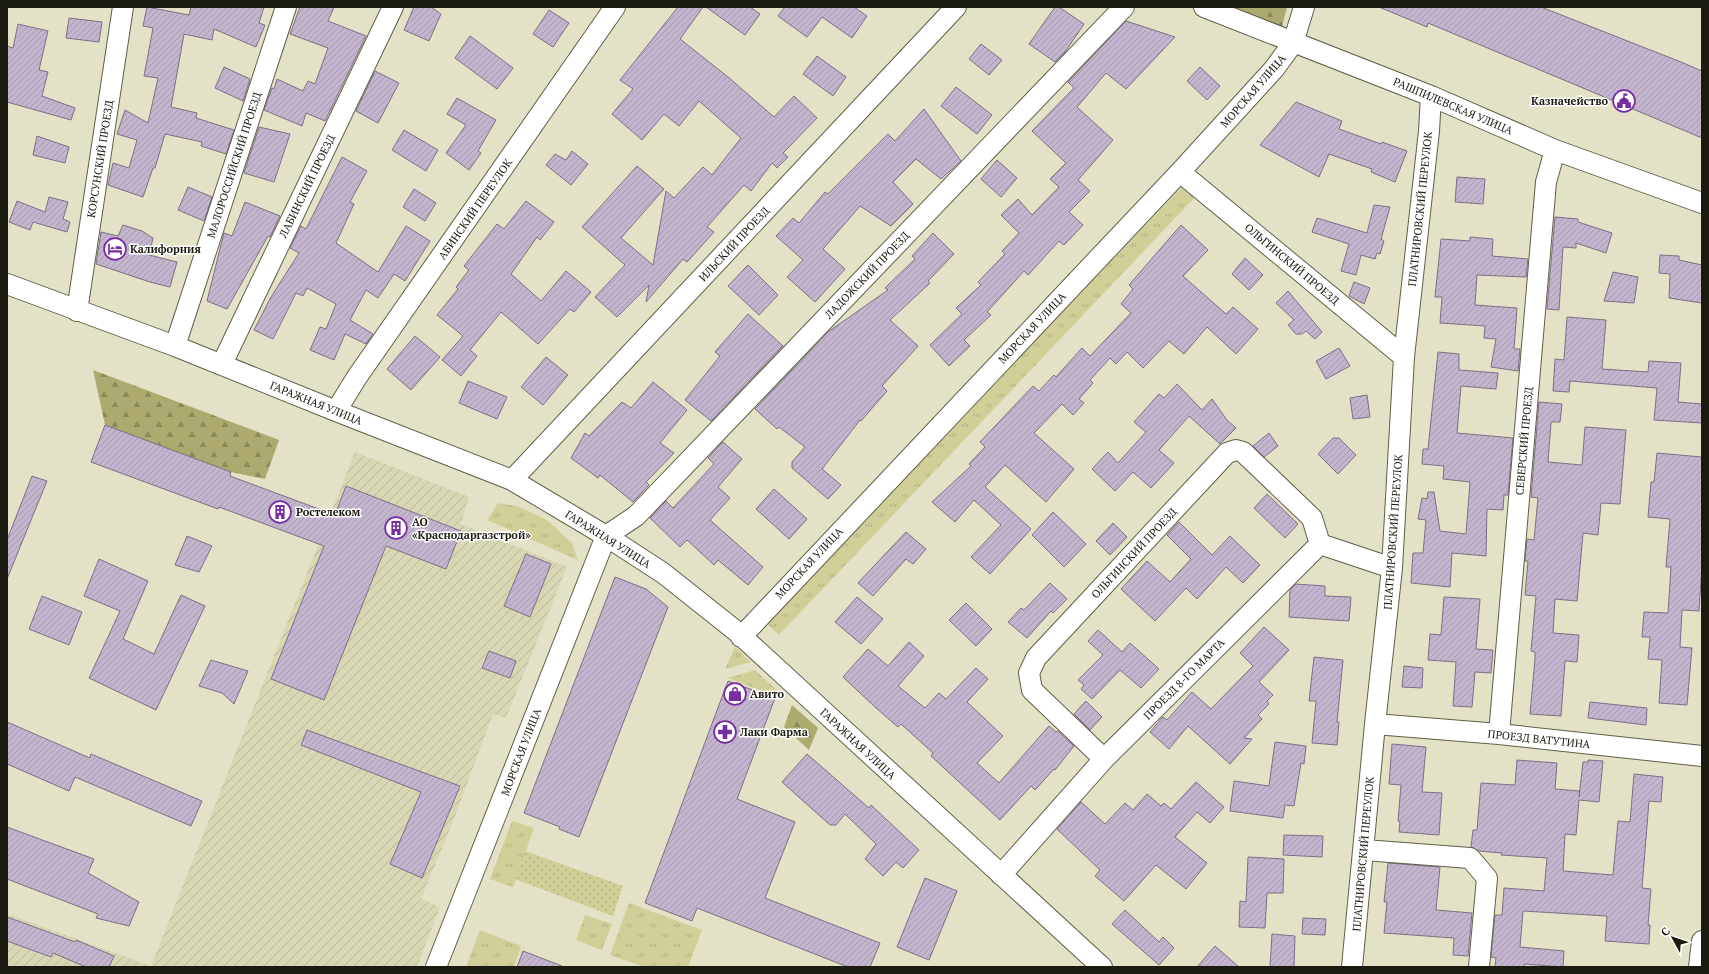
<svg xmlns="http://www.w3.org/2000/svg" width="1709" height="974" font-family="'PT Serif',serif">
<defs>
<pattern id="industrial-furrows" width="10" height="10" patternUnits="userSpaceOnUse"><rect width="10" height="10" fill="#d8d7b4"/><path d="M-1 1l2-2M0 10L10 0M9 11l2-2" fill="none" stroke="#b9b89a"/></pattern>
<pattern id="grass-tufts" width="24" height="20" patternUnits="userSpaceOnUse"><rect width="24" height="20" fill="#d1cf98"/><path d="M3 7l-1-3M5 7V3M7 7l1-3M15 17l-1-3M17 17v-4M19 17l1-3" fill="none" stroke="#b3b182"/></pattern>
<pattern id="forest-firs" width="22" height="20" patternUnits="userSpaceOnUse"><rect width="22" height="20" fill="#acaa6f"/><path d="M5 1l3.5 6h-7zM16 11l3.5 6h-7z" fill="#8b8a5a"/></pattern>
<pattern id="park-dots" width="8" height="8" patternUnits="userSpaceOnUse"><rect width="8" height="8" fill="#d1cf98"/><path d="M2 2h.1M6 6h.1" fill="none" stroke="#b3b182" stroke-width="1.8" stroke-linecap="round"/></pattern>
<pattern id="building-hatch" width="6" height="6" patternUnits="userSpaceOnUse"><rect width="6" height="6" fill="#c3b5ce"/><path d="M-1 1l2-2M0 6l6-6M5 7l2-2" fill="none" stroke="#a79bb0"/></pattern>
</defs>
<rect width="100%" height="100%" fill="#e3e2c6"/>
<path fill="url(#industrial-furrows)" d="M 355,452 L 469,497 L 461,524 L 567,567 L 506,718 L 493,714 L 454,819 L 421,899 L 440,907 L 417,967 L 7,967 L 7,914 L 151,966 Z"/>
<path fill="url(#grass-tufts)" d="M 1186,183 L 1198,194 L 779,635 L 765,622 Z
M 498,503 L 517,506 L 547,520 L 572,543 L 578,560 L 487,520 Z
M 735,647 L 751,662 L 725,669 Z
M 755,670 L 778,691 L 775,696 L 728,678 Z
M 512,821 L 534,828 L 513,887 L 490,879 Z
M 629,903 L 702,930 L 688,967 L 644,967 L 610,955 Z
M 585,915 L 612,924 L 602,950 L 576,940 Z
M 480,930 L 521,946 L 514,967 L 466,967 Z"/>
<path fill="url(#forest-firs)" d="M 1230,7 L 1287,7 L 1282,27 Z
M 93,370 L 279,440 L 265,479 L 231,472 L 105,425 Z
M 792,705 L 818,728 L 809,750 L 784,727 Z"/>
<path fill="url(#park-dots)" d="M 525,851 L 623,886 L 613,916 L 515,879 Z"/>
<path fill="url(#building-hatch)" stroke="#7c6f86" d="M 147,7 L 189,15 L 191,7 L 264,7 L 259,23 L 265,25 L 256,47 L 214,29 L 212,40 L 184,34 L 171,107 L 197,113 L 196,118 L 234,130 L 226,154 L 201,146 L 202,142 L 165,134 L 155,168 L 153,168 L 143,197 L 108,185 L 113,163 L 129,168 L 137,140 L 117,134 L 125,110 L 148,123 L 158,78 L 144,76 L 153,28 L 143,26 Z
M 300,7 L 334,7 L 328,21 L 366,36 L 325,121 L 306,113 L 302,126 L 264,110 L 272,88 L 274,89 L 277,79 L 303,91 L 308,81 L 315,84 L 328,48 L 290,34 Z
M 414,7 L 431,7 L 441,14 L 429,41 L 404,30 Z
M 678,7 L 703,7 L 680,39 L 728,77 L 774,117 L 794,96 L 817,118 L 783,153 L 788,157 L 777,168 L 772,163 L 751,191 L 744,185 L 707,227 L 714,232 L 687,262 L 683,259 L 646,302 L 649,285 L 617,317 L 595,297 L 625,265 L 582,227 L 637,166 L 664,189 L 621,238 L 653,265 L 666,191 L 674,198 L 703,167 L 712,175 L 741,138 L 699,101 L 679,126 L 664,114 L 642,140 L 612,114 L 633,89 L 620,80 Z
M 706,7 L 750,7 L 760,14 L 745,35 Z
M 785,7 L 854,7 L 867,16 L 852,38 L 822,17 L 807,37 L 778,16 Z
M 1055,7 L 1059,7 L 1084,24 L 1065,52 L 1055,62 L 1029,44 Z
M 1379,7 L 1541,7 L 1681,62 L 1702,71 L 1702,138 L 1428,23 L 1427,27 Z
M 549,10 L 569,23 L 553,47 L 533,34 Z
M 69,18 L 102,22 L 99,42 L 66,38 Z
M 1126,21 L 1175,37 L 1126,89 L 1106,73 L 1077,107 L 1113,140 L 1078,180 L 1090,191 L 1069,212 L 1083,225 L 1064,245 L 1059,241 L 1028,275 L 1024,271 L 987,312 L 991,315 L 964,340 L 970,346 L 949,366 L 930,345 L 962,314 L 956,308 L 981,285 L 978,282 L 1005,254 L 1002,251 L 1019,233 L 1001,215 L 1018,199 L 1032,215 L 1059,187 L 1050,179 L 1066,163 L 1032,131 L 1074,88 L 1068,82 Z
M 18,24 L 48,31 L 39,70 L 48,72 L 42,96 L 75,108 L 71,120 L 7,102 L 7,46 L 13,48 Z
M 470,36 L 513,68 L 497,89 L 455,58 Z
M 981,44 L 1002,60 L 989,75 L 969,59 Z
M 817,56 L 846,77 L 833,96 L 803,74 Z
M 224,67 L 250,79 L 243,101 L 215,88 Z
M 1200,67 L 1220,86 L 1207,100 L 1187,81 Z
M 375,71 L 399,83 L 378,123 L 356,111 Z
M 956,87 L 992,115 L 977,134 L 941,106 Z
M 457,98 L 496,120 L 478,151 L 481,153 L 469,170 L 446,153 L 466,125 L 447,114 Z
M 1296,102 L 1342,121 L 1339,129 L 1381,144 L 1382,142 L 1407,151 L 1395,182 L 1371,172 L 1372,169 L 1329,154 L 1319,177 L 1260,145 Z
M 924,109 L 961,161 L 941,179 L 916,159 L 893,182 L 913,204 L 891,226 L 860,206 L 823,249 L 845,269 L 815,302 L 787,277 L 803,260 L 776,236 L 793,218 L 799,223 L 825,192 L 828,194 L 888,134 L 895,141 Z
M 259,127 L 290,134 L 274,182 L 244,173 Z
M 404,130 L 438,150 L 426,171 L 392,150 Z
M 37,136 L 69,147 L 65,163 L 33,155 Z
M 572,151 L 588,164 L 571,185 L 546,165 L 555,154 L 566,160 Z
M 342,157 L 367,171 L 350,202 L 354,204 L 336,243 L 378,272 L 406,226 L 430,241 L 405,281 L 394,274 L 378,298 L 366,290 L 350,320 L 373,334 L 366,344 L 345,334 L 334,360 L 310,350 L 320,327 L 326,329 L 336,304 L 307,288 L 303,296 L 296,293 L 273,339 L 254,330 L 271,297 L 299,253 L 290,248 L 301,226 L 306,229 Z
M 997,160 L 1017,178 L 1001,197 L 981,179 Z
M 1457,177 L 1485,179 L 1483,204 L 1455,202 Z
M 188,187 L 212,197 L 204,221 L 178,210 Z
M 414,189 L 436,203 L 425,221 L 403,207 Z
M 49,197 L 68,202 L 63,219 L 70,222 L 67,232 L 33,222 L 30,230 L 9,222 L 17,201 L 45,212 Z
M 526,201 L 554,222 L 540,240 L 537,237 L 511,274 L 541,301 L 566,271 L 591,292 L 574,312 L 570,309 L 538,344 L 501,312 L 470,350 L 477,356 L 461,376 L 442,360 L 463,336 L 437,315 L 458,289 L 456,287 L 469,270 L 464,266 L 497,224 L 504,229 Z
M 245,202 L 280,216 L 270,237 L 268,236 L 227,309 L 207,301 L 224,233 L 232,236 Z
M 1374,205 L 1390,207 L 1381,239 L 1384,241 L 1380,254 L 1377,253 L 1375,259 L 1361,255 L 1356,275 L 1341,271 L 1349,244 L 1312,232 L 1317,218 L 1367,233 Z
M 1555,217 L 1578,219 L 1578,222 L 1612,233 L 1606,253 L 1576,243 L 1576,248 L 1563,247 L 1559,310 L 1547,309 Z
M 123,225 L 142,231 L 153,238 L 149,255 L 177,262 L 170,287 L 150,282 L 96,264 L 101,232 L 118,236 Z
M 1181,225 L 1208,250 L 1183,276 L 1226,314 L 1233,307 L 1258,329 L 1236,354 L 1207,327 L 1184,354 L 1169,341 L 1143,368 L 1127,352 L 1116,364 L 1110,358 L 1090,380 L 1093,383 L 1079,399 L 1084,403 L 1073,415 L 1062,404 L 1034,433 L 1074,469 L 1046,502 L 1005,465 L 985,487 L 1031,529 L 990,574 L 971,557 L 1001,525 L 974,500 L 955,522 L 932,502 L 971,466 L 969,464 L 985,447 L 980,442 L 1033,386 L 1039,391 L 1054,375 L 1056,377 L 1082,348 L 1090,356 L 1131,313 L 1121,304 L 1133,289 L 1129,285 Z
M 933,233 L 954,254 L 928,281 L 930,283 L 890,320 L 918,346 L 882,386 L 887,391 L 861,421 L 860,420 L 822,469 L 841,485 L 828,499 L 792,468 L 792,462 L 805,447 L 779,427 L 777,429 L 755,409 L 828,332 L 888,290 L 885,288 L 915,259 L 912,256 Z
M 1470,237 L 1493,239 L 1492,256 L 1528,259 L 1526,277 L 1477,275 L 1475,305 L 1517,308 L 1514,349 L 1520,349 L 1518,371 L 1491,367 L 1496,339 L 1484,338 L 1485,326 L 1440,323 L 1442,297 L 1435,297 L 1441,239 L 1470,241 Z
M 1660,255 L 1679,256 L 1679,260 L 1702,265 L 1702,303 L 1669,298 L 1670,274 L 1659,273 Z
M 1245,258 L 1263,275 L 1249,290 L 1232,274 Z
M 748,265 L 778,295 L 759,315 L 728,286 Z
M 1613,272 L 1638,277 L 1634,303 L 1604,301 Z
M 1354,282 L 1370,288 L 1364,304 L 1349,296 Z
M 1288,291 L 1322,332 L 1315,339 L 1306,331 L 1302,334 L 1296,334 L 1288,325 L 1294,320 L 1276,303 Z
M 748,314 L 783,346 L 711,421 L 685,400 L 720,356 L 715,352 Z
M 1567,317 L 1606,320 L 1602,369 L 1648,372 L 1649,361 L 1681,363 L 1678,402 L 1702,404 L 1702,423 L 1654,420 L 1657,388 L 1570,381 L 1569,392 L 1553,391 L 1555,359 L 1564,360 Z
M 415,336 L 440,357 L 411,390 L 387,369 Z
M 1339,348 L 1350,366 L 1326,379 L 1316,361 Z
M 1438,352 L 1459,354 L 1459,370 L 1498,373 L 1496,389 L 1461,386 L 1457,433 L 1513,438 L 1508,495 L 1504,495 L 1503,510 L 1487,509 L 1486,556 L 1452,553 L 1450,587 L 1411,583 L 1413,553 L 1423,553 L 1426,520 L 1418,519 L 1422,498 L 1427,499 L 1428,492 L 1434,492 L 1440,531 L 1466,534 L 1470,482 L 1443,479 L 1444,466 L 1422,464 L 1423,449 L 1428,449 Z
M 546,357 L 568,375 L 543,405 L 521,387 Z
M 468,381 L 507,397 L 497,419 L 459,403 Z
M 653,382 L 687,410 L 660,443 L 674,453 L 646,482 L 649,485 L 633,502 L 600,475 L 598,478 L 571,458 L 585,433 L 589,436 L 622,402 L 631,408 Z
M 1177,384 L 1202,410 L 1212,399 L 1227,420 L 1236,428 L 1220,444 L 1189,416 L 1159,450 L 1174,463 L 1151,488 L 1133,472 L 1115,491 L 1092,469 L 1108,452 L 1118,463 L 1146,432 L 1134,422 L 1159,394 L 1164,398 Z
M 1367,395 L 1370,417 L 1353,419 L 1350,398 Z
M 1539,402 L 1562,404 L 1560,422 L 1551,422 L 1548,462 L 1582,465 L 1585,427 L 1626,430 L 1620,504 L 1601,503 L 1598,535 L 1583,533 L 1577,601 L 1555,599 L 1553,633 L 1579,635 L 1577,662 L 1565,661 L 1561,716 L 1530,714 L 1535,659 L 1535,652 L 1531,651 L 1536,596 L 1525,595 L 1528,561 L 1525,561 L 1527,539 L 1534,540 L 1538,498 L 1531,497 Z
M 105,425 L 231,472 L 230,476 L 335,515 L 346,486 L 461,531 L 446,569 L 386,546 L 324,700 L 271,679 L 324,546 L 219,507 L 218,509 L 91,462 Z
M 1269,433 L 1278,446 L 1264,457 L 1253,446 Z
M 1333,438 L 1339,438 L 1356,455 L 1338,474 L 1318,454 Z
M 723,442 L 742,459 L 718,487 L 730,498 L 710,520 L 763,567 L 748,585 L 718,560 L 714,565 L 687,540 L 680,547 L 650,518 L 666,501 L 673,508 L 714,464 L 708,458 Z
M 1657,453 L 1702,457 L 1702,566 L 1699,611 L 1682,610 L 1680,647 L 1692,648 L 1687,705 L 1659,703 L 1662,660 L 1648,659 L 1650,637 L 1642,637 L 1644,612 L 1668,613 L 1671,567 L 1666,567 L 1670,519 L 1648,517 L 1651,482 L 1654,482 Z
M 32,476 L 47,481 L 7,579 L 7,540 Z
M 774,489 L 807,519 L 789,539 L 756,509 Z
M 1267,494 L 1298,524 L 1285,538 L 1254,508 Z
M 1053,512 L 1086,544 L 1064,567 L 1032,535 Z
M 1179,522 L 1212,555 L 1230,536 L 1260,565 L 1243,583 L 1226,567 L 1197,599 L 1186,588 L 1155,621 L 1121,589 L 1147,561 L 1170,582 L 1191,559 L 1167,535 Z
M 1113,523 L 1127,537 L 1110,555 L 1096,541 Z
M 906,532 L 926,549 L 913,564 L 906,559 L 873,596 L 858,583 Z
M 187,536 L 212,546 L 199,572 L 175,565 Z
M 526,554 L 551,564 L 530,617 L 504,606 Z
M 99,559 L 148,581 L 123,639 L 154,654 L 181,595 L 205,606 L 156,710 L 89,678 L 120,611 L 84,596 Z
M 615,577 L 646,589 L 668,607 L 579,837 L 559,829 L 560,827 L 524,813 Z
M 1050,583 L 1067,599 L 1053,613 L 1051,611 L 1027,638 L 1008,622 L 1021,608 L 1024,610 Z
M 1296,584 L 1325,586 L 1325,596 L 1351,597 L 1349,621 L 1289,617 L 1290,590 Z
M 42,596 L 82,612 L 69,645 L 29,629 Z
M 857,597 L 883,619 L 861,644 L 835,622 Z
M 1444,597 L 1480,599 L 1476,649 L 1493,650 L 1491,673 L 1475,672 L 1472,707 L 1453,706 L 1456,662 L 1428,660 L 1430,634 L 1441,635 Z
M 966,603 L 992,629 L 976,646 L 949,620 Z
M 1264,627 L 1289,650 L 1259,682 L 1273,695 L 1267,701 L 1269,704 L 1258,715 L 1262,719 L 1244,738 L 1252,739 L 1230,764 L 1188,726 L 1169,749 L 1150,732 L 1163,717 L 1167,720 L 1192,692 L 1211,709 L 1253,666 L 1240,653 Z
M 1098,630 L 1122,652 L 1130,643 L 1159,669 L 1141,688 L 1120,670 L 1092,699 L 1081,689 L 1084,685 L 1078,680 L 1103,655 L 1088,641 Z
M 909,642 L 924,656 L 898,686 L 925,708 L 939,693 L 946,699 L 976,668 L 988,679 L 967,702 L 1003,736 L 977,763 L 999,783 L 1049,726 L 1056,732 L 1058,731 L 1074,746 L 1055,770 L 1054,769 L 1035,790 L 1031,786 L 1000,820 L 931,756 L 933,753 L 901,724 L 898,727 L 875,707 L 843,677 L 868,649 L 888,666 Z
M 489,651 L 516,661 L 510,678 L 482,668 Z
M 1314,657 L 1343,660 L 1337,722 L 1339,722 L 1337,745 L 1312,743 L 1316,701 L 1309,701 Z
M 211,660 L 248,671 L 234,704 L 222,693 L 199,686 Z
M 1404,666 L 1423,668 L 1422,688 L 1402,687 Z
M 728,681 L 775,698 L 737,799 L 795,822 L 765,898 L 880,943 L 870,967 L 848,967 L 697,908 L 692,921 L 645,903 Z
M 1086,701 L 1102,717 L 1090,730 L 1074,714 Z
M 1590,702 L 1647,708 L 1646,725 L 1588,718 Z
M 7,722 L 90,758 L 91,754 L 202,801 L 191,826 L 75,777 L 69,791 L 7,764 Z
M 307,730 L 460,786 L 422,878 L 390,864 L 421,792 L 301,745 Z
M 1275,742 L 1306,746 L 1304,764 L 1301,763 L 1294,806 L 1285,805 L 1283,818 L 1230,811 L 1234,781 L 1269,786 Z
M 1392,744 L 1426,747 L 1422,792 L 1442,793 L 1439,835 L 1399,832 L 1400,822 L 1398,821 L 1401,785 L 1389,784 Z
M 807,754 L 869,808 L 871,805 L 919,850 L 903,868 L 896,862 L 883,876 L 865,859 L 876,844 L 845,814 L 836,825 L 830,825 L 782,782 Z
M 1517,760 L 1557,763 L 1555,789 L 1580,791 L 1579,797 L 1583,762 L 1588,762 L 1588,760 L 1603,761 L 1599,802 L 1579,800 L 1576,835 L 1565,834 L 1563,871 L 1613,875 L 1618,821 L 1630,822 L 1634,774 L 1663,777 L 1661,802 L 1649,801 L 1642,888 L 1651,889 L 1648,925 L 1650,925 L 1649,944 L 1605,941 L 1607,916 L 1523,911 L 1520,947 L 1564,951 L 1563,967 L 1524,964 L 1524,967 L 1495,967 L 1496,958 L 1491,957 L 1495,915 L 1502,915 L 1504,888 L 1544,891 L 1547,858 L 1501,855 L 1502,853 L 1479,851 L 1471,847 L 1473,830 L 1477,830 L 1481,783 L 1515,785 Z
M 1196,782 L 1224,807 L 1210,823 L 1197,812 L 1175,837 L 1207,863 L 1186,889 L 1156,865 L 1124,901 L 1095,876 L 1100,870 L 1057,829 L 1081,802 L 1105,824 L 1125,803 L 1133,810 L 1147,794 L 1161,806 L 1164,803 L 1171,809 Z
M 7,827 L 94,859 L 88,873 L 139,902 L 129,926 L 96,918 L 98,914 L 7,879 Z
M 1284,835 L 1323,836 L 1322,857 L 1283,855 Z
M 1248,857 L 1284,859 L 1283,893 L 1267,893 L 1265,928 L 1239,927 L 1240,901 L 1246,902 Z
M 1388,863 L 1440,867 L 1436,910 L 1472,913 L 1468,956 L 1453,955 L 1454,938 L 1384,933 L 1387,902 L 1384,902 Z
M 925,878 L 957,891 L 929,960 L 897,947 Z
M 1125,910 L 1159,942 L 1163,937 L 1174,948 L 1159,965 L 1112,924 Z
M 7,917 L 75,942 L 76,940 L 114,956 L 109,967 L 86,967 L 53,953 L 51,957 L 7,941 Z
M 1303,918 L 1326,919 L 1325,935 L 1302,934 Z
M 1272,934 L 1295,936 L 1294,967 L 1270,967 Z
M 1215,946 L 1239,967 L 1197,967 Z
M 523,951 L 562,966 L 562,967 L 517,967 Z"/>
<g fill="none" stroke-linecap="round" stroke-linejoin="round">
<g stroke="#605f47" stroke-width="22">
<path id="minor" d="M 1204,7 L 1431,96 L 1555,150 L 1702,203
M 1180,172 L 1404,357
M 7,284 L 175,346 L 336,411 L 512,480 L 606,536 L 663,573 L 736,631 L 1102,967
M 77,311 L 123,7
M 175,346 L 286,7
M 222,364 L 393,7
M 336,411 L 357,377 L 615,7
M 512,480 L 956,7
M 741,637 L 1180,172 L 1274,69 L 1293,43 L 1304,7
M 1375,724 L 1499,734 L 1702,756
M 1499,734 L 1546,182 L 1555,150
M 1104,759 L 1032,690 L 1029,673 L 1036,658 L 1227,453 L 1236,450 L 1243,452 L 1312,518 L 1320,544
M 1364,850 L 1470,858 L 1487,878 L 1479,967
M 1001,875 L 1104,759 L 1320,544 L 1392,568
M 436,967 L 606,536 L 636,516 L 1124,7
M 1352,967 L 1375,724 L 1392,568 L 1404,357 L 1429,131 L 1431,96
M 1699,967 L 1702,941"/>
</g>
<use href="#minor" stroke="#fff" stroke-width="20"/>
</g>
<defs>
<g id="civic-ring" transform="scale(1.15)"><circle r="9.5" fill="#fff" stroke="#772da0" stroke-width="1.5"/><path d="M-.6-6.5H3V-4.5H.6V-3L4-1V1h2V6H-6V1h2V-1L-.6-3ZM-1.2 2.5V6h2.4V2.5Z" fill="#772da0"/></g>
<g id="hotel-ring" transform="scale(1.15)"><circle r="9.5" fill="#fff" stroke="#772da0" stroke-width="1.5"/><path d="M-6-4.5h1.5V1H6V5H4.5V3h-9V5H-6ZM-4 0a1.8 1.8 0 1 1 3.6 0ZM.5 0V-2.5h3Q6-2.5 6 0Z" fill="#772da0"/></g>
<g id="building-ring" transform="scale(1.15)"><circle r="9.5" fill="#fff" stroke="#772da0" stroke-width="1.5"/><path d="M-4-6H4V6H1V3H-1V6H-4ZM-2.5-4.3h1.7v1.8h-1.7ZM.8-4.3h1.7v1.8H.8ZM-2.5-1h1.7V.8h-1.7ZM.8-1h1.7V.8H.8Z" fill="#772da0"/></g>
<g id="shop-ring" transform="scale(1.15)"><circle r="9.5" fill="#fff" stroke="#772da0" stroke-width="1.5"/><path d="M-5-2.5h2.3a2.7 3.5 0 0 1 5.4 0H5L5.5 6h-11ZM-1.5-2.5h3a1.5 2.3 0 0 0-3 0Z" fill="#772da0"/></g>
<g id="pharmacy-ring" transform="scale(1.15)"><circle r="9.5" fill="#fff" stroke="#772da0" stroke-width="1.5"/><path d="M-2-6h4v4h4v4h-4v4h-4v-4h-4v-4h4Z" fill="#772da0"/></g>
</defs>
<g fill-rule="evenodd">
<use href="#civic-ring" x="1624" y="101"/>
<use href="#hotel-ring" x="115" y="249"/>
<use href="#building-ring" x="280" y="512"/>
<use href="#building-ring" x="396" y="528"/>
<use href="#shop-ring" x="735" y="694"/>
<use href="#pharmacy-ring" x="725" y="732"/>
</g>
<g text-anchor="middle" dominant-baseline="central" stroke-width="3" stroke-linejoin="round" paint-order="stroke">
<g font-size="11" fill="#1b1a10" stroke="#fff">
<text transform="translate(1253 91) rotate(-49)">МОРСКАЯ УЛИЦА</text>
<text transform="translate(1453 106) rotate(23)">РАШПИЛЕВСКАЯ УЛИЦА</text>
<text transform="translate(100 159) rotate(-81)">КОРСУНСКИЙ ПРОЕЗД</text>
<text transform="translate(234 165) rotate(-72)">МАЛОРОССИЙСКИЙ ПРОЕЗД</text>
<text transform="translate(307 186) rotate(-64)">ЛАБИНСКИЙ ПРОЕЗД</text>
<text transform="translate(475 209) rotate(-55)">АБИНСКИЙ ПЕРЕУЛОК</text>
<text transform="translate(1420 209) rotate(-84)">ПЛАТНИРОВСКИЙ ПЕРЕУЛОК</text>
<text transform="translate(734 244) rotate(-47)">ИЛЬСКИЙ ПРОЕЗД</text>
<text transform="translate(1292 264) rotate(40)">ОЛЬГИНСКИЙ ПРОЕЗД</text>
<text transform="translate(867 275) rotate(-46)">ЛАДОЖСКИЙ ПРОЕЗД</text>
<text transform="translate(1032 328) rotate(-47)">МОРСКАЯ УЛИЦА</text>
<text transform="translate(316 403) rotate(22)">ГАРАЖНАЯ УЛИЦА</text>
<text transform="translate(1524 441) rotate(-85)">СЕВЕРСКИЙ ПРОЕЗД</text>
<text transform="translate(1393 532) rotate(-86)">ПЛАТНИРОВСКИЙ ПЕРЕУЛОК</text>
<text transform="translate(608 539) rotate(32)">ГАРАЖНАЯ УЛИЦА</text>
<text transform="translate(1134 553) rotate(-47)">ОЛЬГИНСКИЙ ПРОЕЗД</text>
<text transform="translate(809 563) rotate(-47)">МОРСКАЯ УЛИЦА</text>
<text transform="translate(1184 679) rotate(-45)">ПРОЕЗД 8-ГО МАРТА</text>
<text transform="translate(1539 739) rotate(6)">ПРОЕЗД ВАТУТИНА</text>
<text transform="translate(858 744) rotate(43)">ГАРАЖНАЯ УЛИЦА</text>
<text transform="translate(521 752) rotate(-69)">МОРСКАЯ УЛИЦА</text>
<text transform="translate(1363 854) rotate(-85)">ПЛАТНИРОВСКИЙ ПЕРЕУЛОК</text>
</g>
<g font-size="11" font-weight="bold" fill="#1b1a10" stroke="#fff" text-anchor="start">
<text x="1608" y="101" text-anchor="end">Казначейство</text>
<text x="130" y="249">Калифорния</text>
<text x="296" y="512">Ростелеком</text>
<text x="412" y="522">АО<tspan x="412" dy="13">«Краснодаргазстрой»</tspan></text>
<text x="750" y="694">Авито</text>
<text x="740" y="732">Лаки Фарма</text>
</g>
</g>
<rect width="1709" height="974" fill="none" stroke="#1b1a10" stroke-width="16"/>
<g transform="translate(1673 938) rotate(310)" stroke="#ffffff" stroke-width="3" paint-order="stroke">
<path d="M0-3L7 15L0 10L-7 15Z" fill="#1b1a10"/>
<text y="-6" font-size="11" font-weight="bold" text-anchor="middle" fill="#1b1a10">С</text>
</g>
</svg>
